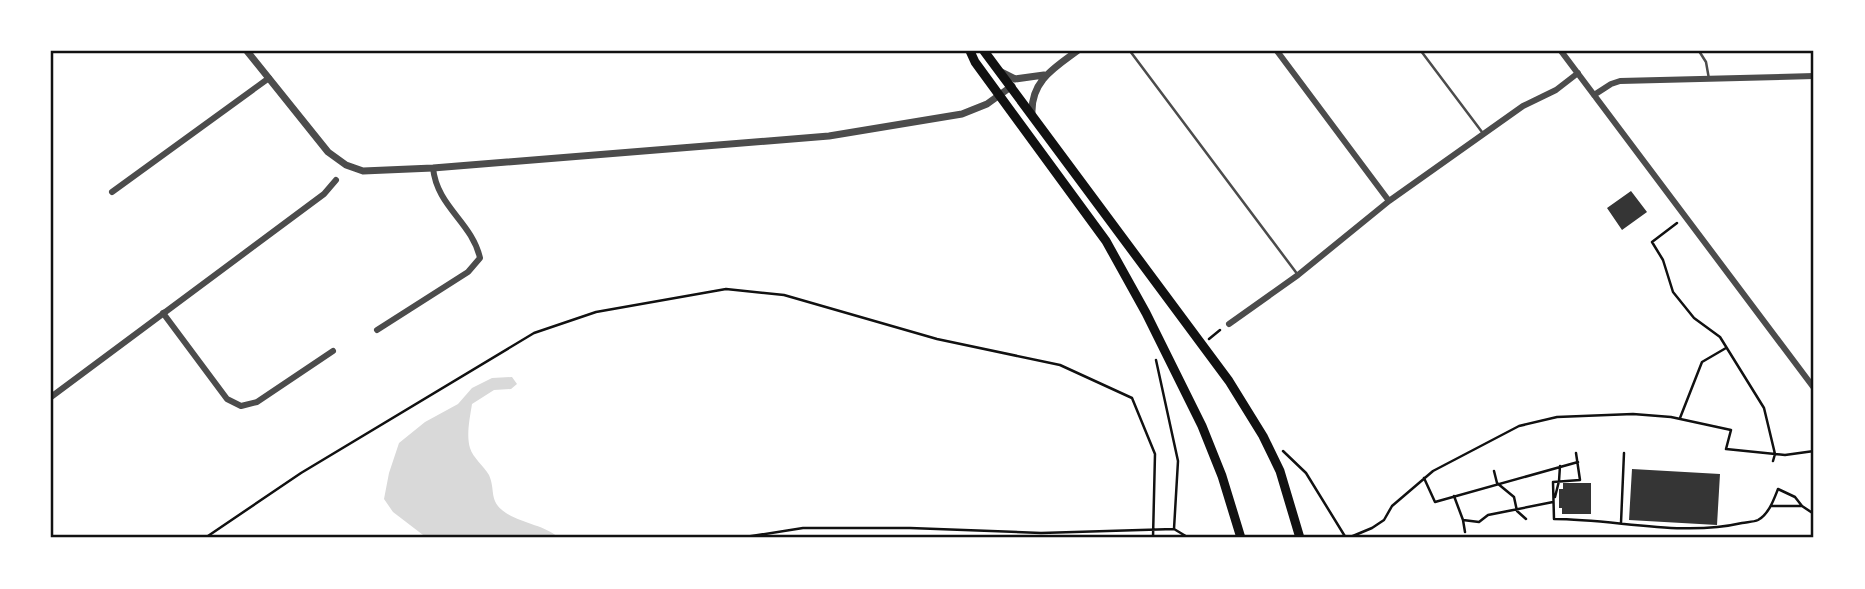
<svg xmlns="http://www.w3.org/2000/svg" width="1865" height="589" font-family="'Alegreya Sans',sans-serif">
<rect width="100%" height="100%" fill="#fff"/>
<path fill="#d9d9d9" d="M 512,377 L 517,384 L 511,389 L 494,390 L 472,404 C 470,417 466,435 470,448 C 473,458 484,466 489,475 C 496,491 488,501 506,513 C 523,524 545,525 559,538 L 427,538 L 393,512 L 384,499 L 389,473 L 399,443 L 425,422 L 458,404 L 472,388 L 492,378 Z"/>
<path fill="#353535" d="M 1631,191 L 1647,212 L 1622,230 L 1607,208 Z
M 1632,469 L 1720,474 L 1717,525 L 1629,520 Z
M 1563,483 L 1591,483 L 1591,514 L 1562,514 L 1562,508 L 1559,508 L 1559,489 L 1563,489 Z"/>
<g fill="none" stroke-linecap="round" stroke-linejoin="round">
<path stroke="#111" stroke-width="2.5" d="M 1677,223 L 1652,242 L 1663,260 L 1673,292 L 1694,318 L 1720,337 L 1764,408 L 1775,454 L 1773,461
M 1209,339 L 1220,330
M 1156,360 L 1178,461 L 1174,529
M 1680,418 L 1702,362 L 1726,348
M 1283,451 L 1306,473 L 1346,538
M 1576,453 L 1580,480 L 1553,482 L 1554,519 C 1616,519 1681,537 1742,523 C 1747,522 1754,522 1758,520 C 1769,514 1774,499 1778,489 L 1795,497 L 1802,506 L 1814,514
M 1494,471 L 1497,483 L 1514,497 L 1517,511 L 1526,519
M 1424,478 L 1435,502 L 1578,462
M 1454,496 L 1463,520 L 1465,532
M 1555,497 L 1559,481 L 1560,466
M 1771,506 L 1802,506
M 1463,520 L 1479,522 L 1488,515 L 1553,502
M 1621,523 L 1624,453
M 205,538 L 301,473 L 534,333 L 596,312 L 726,289 L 784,295 L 937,339 L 1060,365 L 1132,398 L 1155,454 L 1153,538
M 739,538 L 803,528 L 910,528 L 1041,533 L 1174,529 L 1189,538
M 1348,538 L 1372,528 L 1384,520 L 1392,506 L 1433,471 L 1519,426 L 1557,417 L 1633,414 L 1671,417 L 1731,430 L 1726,449 L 1785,455 L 1814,451"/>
<path stroke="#4c4c4c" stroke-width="2.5" d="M 1130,51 L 1298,275
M 1421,51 L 1482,132
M 1699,51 L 1706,62 L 1709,79"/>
<path stroke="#4c4c4c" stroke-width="6" d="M 1561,51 L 1814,388
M 1594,95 L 1611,84 L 1620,81 L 1814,76
M 112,192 L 269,78
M 1389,201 L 1523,106 L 1556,90 L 1578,73
M 163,313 L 227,399 L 241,406 L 257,402 L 333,351
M 1229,324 L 1298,275 L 1389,201 L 1277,51
M 377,330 L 468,272 L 480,258 C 472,222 437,207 433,168
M 51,397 L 324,194 L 336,180"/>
<path stroke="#4c4c4c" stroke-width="7" d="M 247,51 L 328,152 L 346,165 L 363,171 L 433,168 L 829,136 L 962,114 L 987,104 L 1012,86
M 1001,72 L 1015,79 L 1044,75
M 1032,113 C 1031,81 1054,68 1077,51"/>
<path stroke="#111" stroke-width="9" d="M 970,51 L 975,62 L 1106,241 L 1146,313 L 1202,426 L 1222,476 L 1241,538
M 984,51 L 1229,381 L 1263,436 L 1280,471 L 1300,538"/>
</g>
<rect width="1865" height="589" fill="none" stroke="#ffffff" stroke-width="105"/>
<rect x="52" y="52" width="1760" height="484" fill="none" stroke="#111" stroke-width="2.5"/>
</svg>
